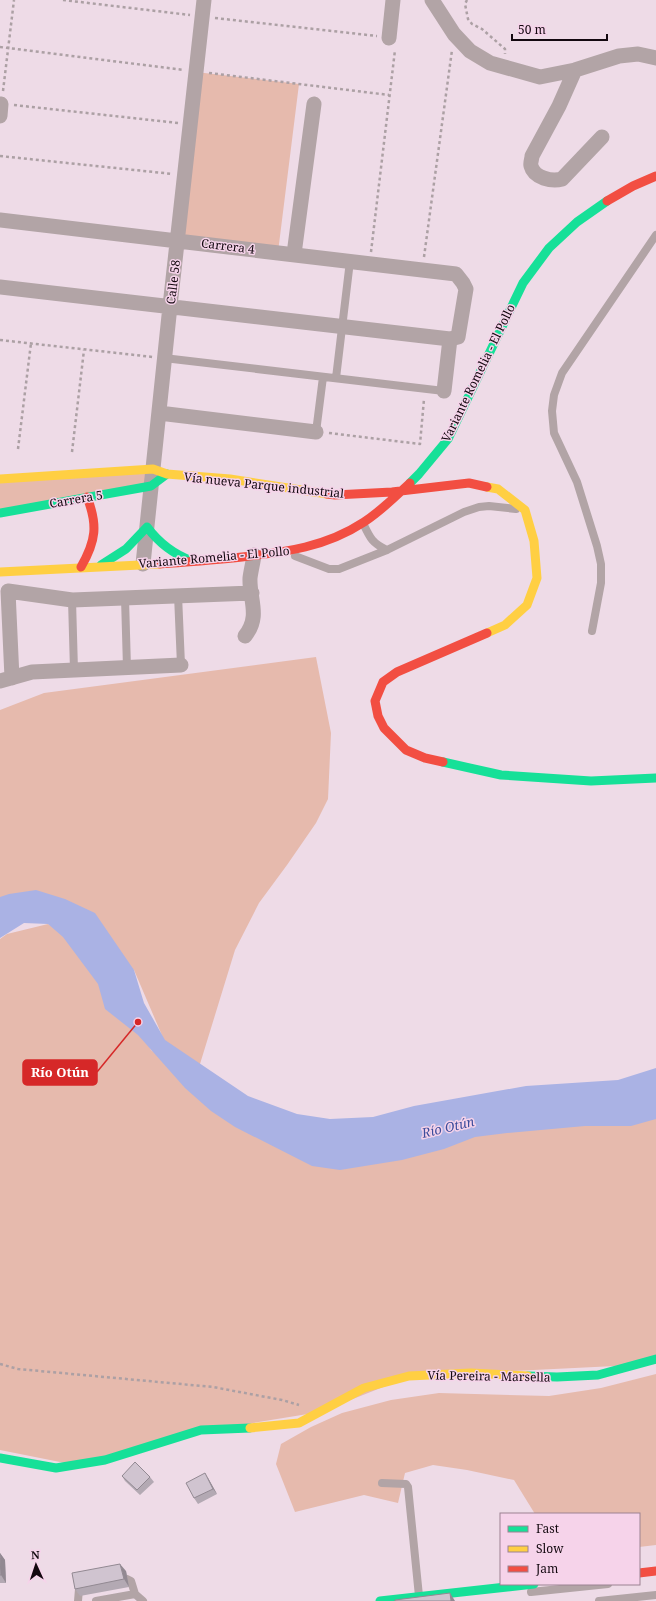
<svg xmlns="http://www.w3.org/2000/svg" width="656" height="1601" font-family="'Noto Serif',serif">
<rect width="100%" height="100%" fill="#eedbe7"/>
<path fill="#e6baad" d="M 196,72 L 299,84 L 278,252 L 178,240 Z
M 153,469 L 151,486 L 0,513 L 0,479 Z
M 316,657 L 331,733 L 328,799 L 316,823 L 287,865 L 259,903 L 235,950 L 196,1077 L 164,1040 L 134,970 L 0,898 L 0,710 L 44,693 Z
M 48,924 L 100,958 L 151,1050 L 301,1158 L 656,1094 L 656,1364 L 411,1376 L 320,1412 L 216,1429 L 75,1465 L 0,1450 L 0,939 L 7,934 Z
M 656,1374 L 656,1545 L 639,1547 L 639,1514 L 535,1514 L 514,1480 L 467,1470 L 433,1465 L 405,1473 L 398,1503 L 364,1495 L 295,1512 L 276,1464 L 281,1444 L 311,1427 L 342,1413 L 391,1400 L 439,1393 L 549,1396 L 601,1388 Z"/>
<path fill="#aab2e4" d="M 36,890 L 65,899 L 95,913 L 134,970 L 144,1003 L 165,1040 L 248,1096 L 297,1114 L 330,1119 L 373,1117 L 414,1106 L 526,1086 L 618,1080 L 656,1068 L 656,1119 L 631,1126 L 585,1126 L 507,1133 L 475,1137 L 444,1149 L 402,1160 L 340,1170 L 312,1166 L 235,1127 L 211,1111 L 185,1088 L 138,1035 L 105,1009 L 98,984 L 63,937 L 48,924 L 24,923 L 0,938 L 0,897 L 9,894 Z"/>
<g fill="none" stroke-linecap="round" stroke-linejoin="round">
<path stroke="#aca0a4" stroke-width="2.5" stroke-dasharray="3 3" stroke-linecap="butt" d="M 63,0 L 190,15
M 467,0 L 465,4 L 468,19 L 472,24 L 482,29 L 505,49 L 505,54
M 215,18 L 377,36
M 0,47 L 184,70
M 209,73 L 389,95
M 3,91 L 14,0
M 14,105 L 178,123
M 0,156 L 173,174
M 371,252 L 395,50
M 424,257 L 452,50
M 0,340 L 153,357
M 329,433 L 420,444 L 424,399
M 18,449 L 31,343
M 72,452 L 84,350
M 0,1364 L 18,1369 L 213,1387 L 282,1400 L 299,1405"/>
<path stroke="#b2a4a6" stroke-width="8" d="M 164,358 L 444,391
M 336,378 L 350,261
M 316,432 L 323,377
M 363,523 C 370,538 372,543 387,550
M 295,556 L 329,569 L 339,569 L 387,550 L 464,512 L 479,507 L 489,506 L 516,509
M 178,595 L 181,665
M 125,598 L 127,668
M 72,600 L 74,670
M 592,631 L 601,583 L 601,564 L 597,546 L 577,482 L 554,433 L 552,411 L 554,395 L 562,373 L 656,235
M 382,1483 L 406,1484 L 408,1487 L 419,1596
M 127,1579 L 131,1581 L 135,1594 L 143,1601
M 531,1592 L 608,1584
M 78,1601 L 79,1589
M 96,1601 L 135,1594
M 599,1601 L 656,1595"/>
<path stroke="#b2a4a6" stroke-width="15" d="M 432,0 L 454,34 L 470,51 L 490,63 L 540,77 L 575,70 L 619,56 L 638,54 L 656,58
M 389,38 L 393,0
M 575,70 L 559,106 L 532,156 C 532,159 530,163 531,166 C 534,178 552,182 562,179 L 602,137
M 0,116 L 1,104
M 0,220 L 456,274 L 463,283 L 466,289 L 458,337 L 450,339 L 0,287
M 294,254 L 314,104
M 444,391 L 450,339
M 159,413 L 316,432
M 143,564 L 170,306 L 204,0
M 245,636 C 261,616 249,599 250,578 C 251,570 253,563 254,555
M 12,678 L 8,591 L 72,600 L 252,593
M 0,681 L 32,672 L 181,665"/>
<path stroke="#16e098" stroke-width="9" d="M 410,483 L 419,474 L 448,439 L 523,283 L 549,248 L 577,222 L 607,201
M 0,513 L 151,486 L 167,474
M 101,565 L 126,549 L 147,527 C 159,543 173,554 192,561
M 443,762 L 501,775 L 591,781 L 656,778
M 528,1376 L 557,1377 L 598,1375 L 656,1359
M 0,1458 L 56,1468 L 105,1460 L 201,1430 L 250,1428
M 380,1601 L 534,1584"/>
<path stroke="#ffcf43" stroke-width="9" d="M 0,479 L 153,469 L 167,474 L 230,479 L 327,494
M 0,572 L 160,564
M 487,633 L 505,625 L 527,605 L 537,578 L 534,541 L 525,510 L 498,489 L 487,487
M 250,1428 L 299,1423 L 364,1388 L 409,1376 L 471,1373 L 528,1376"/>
<path stroke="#f24e42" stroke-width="9" d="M 607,201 L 633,186 L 656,176
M 327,494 L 335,495 L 392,492 L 469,483 L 487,487
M 160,564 C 187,562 215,560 242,557 C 286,552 326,547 364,522 C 381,511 395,497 410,483
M 81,567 C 96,541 98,525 87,497
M 443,762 L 425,758 L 406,750 L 384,728 L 378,716 L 375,701 L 383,682 L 397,672 L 487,633
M 639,1573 L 656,1571"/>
</g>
<path fill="#b3a9b3" d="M 122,1476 L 150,1477 L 154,1482 L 140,1495 L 125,1481 Z
M 208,1478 L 217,1494 L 198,1504 L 194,1498 Z
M 0,1553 L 5,1560 L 6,1583 L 0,1583 Z
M 126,1571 L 129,1587 L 80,1596 L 75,1589 Z"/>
<path fill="#928992" d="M 205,1473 L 208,1478 L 217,1494 L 213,1489 Z
M 0,1553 L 5,1560 L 6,1583 L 1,1575 Z
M 120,1564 L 126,1571 L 129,1587 L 124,1579 Z
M 450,1593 L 455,1601 L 451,1601 Z"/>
<path fill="#d0c4d0" stroke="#928992" d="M 135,1462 L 150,1477 L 137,1490 L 122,1476 Z
M 205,1473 L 213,1489 L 194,1498 L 186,1483 Z
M 0,1558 L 1,1575 L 0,1575 Z
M 120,1564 L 124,1579 L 75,1589 L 72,1573 Z
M 450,1593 L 451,1601 L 395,1601 L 395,1600 Z"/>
<g text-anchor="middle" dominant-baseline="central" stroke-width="3" stroke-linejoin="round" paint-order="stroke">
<g font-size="12" fill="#13080f" stroke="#f6d3ea">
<text transform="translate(228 246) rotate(7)">Carrera 4</text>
<text transform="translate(173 282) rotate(-83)">Calle 58</text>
<text transform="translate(478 373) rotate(-64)">Variante Romelia - El Pollo</text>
<text transform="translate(264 485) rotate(6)">Vía nueva Parque industrial</text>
<text transform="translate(76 499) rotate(-10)">Carrera 5</text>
<text transform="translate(214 557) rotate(-5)">Variante Romelia - El Pollo</text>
<text transform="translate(489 1376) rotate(1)">Vía Pereira - Marsella</text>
</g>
<g font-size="13" font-style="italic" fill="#3c4d9c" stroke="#f6d3ea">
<text transform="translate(448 1127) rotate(-13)">Río Otún</text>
</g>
</g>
<path fill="none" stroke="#d62828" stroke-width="1.5" d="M138 1022L97 1072"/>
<circle fill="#d62828" stroke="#f6d3ea" stroke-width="1.5" cx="138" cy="1022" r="4"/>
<rect fill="#d62828" stroke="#d62828" stroke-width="1.5" x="23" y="1060" width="74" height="25" rx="4"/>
<g font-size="13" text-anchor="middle" font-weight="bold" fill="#fff">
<text x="60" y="1077">Río Otún</text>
</g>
<rect x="500" y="1513" width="140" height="72" fill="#f6d3ea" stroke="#9b8292"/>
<rect x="508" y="1526" width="20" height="6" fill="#16e098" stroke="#9b8292"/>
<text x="536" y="1533" font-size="12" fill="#13080f">Fast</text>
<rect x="508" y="1546" width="20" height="6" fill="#ffcf43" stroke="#9b8292"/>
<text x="536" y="1553" font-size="12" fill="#13080f">Slow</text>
<rect x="508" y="1566" width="20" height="6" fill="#f24e42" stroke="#9b8292"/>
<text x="536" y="1573" font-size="12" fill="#13080f">Jam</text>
<g transform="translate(36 1565) rotate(357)" stroke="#f6d3ea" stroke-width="3" paint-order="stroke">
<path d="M0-3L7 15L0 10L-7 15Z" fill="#13080f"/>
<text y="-6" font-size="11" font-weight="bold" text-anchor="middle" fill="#13080f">N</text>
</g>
<path d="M512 34v6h95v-6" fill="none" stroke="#13080f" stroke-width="2"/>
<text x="518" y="34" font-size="12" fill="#13080f" stroke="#f6d3ea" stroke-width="3" paint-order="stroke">50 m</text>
</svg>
